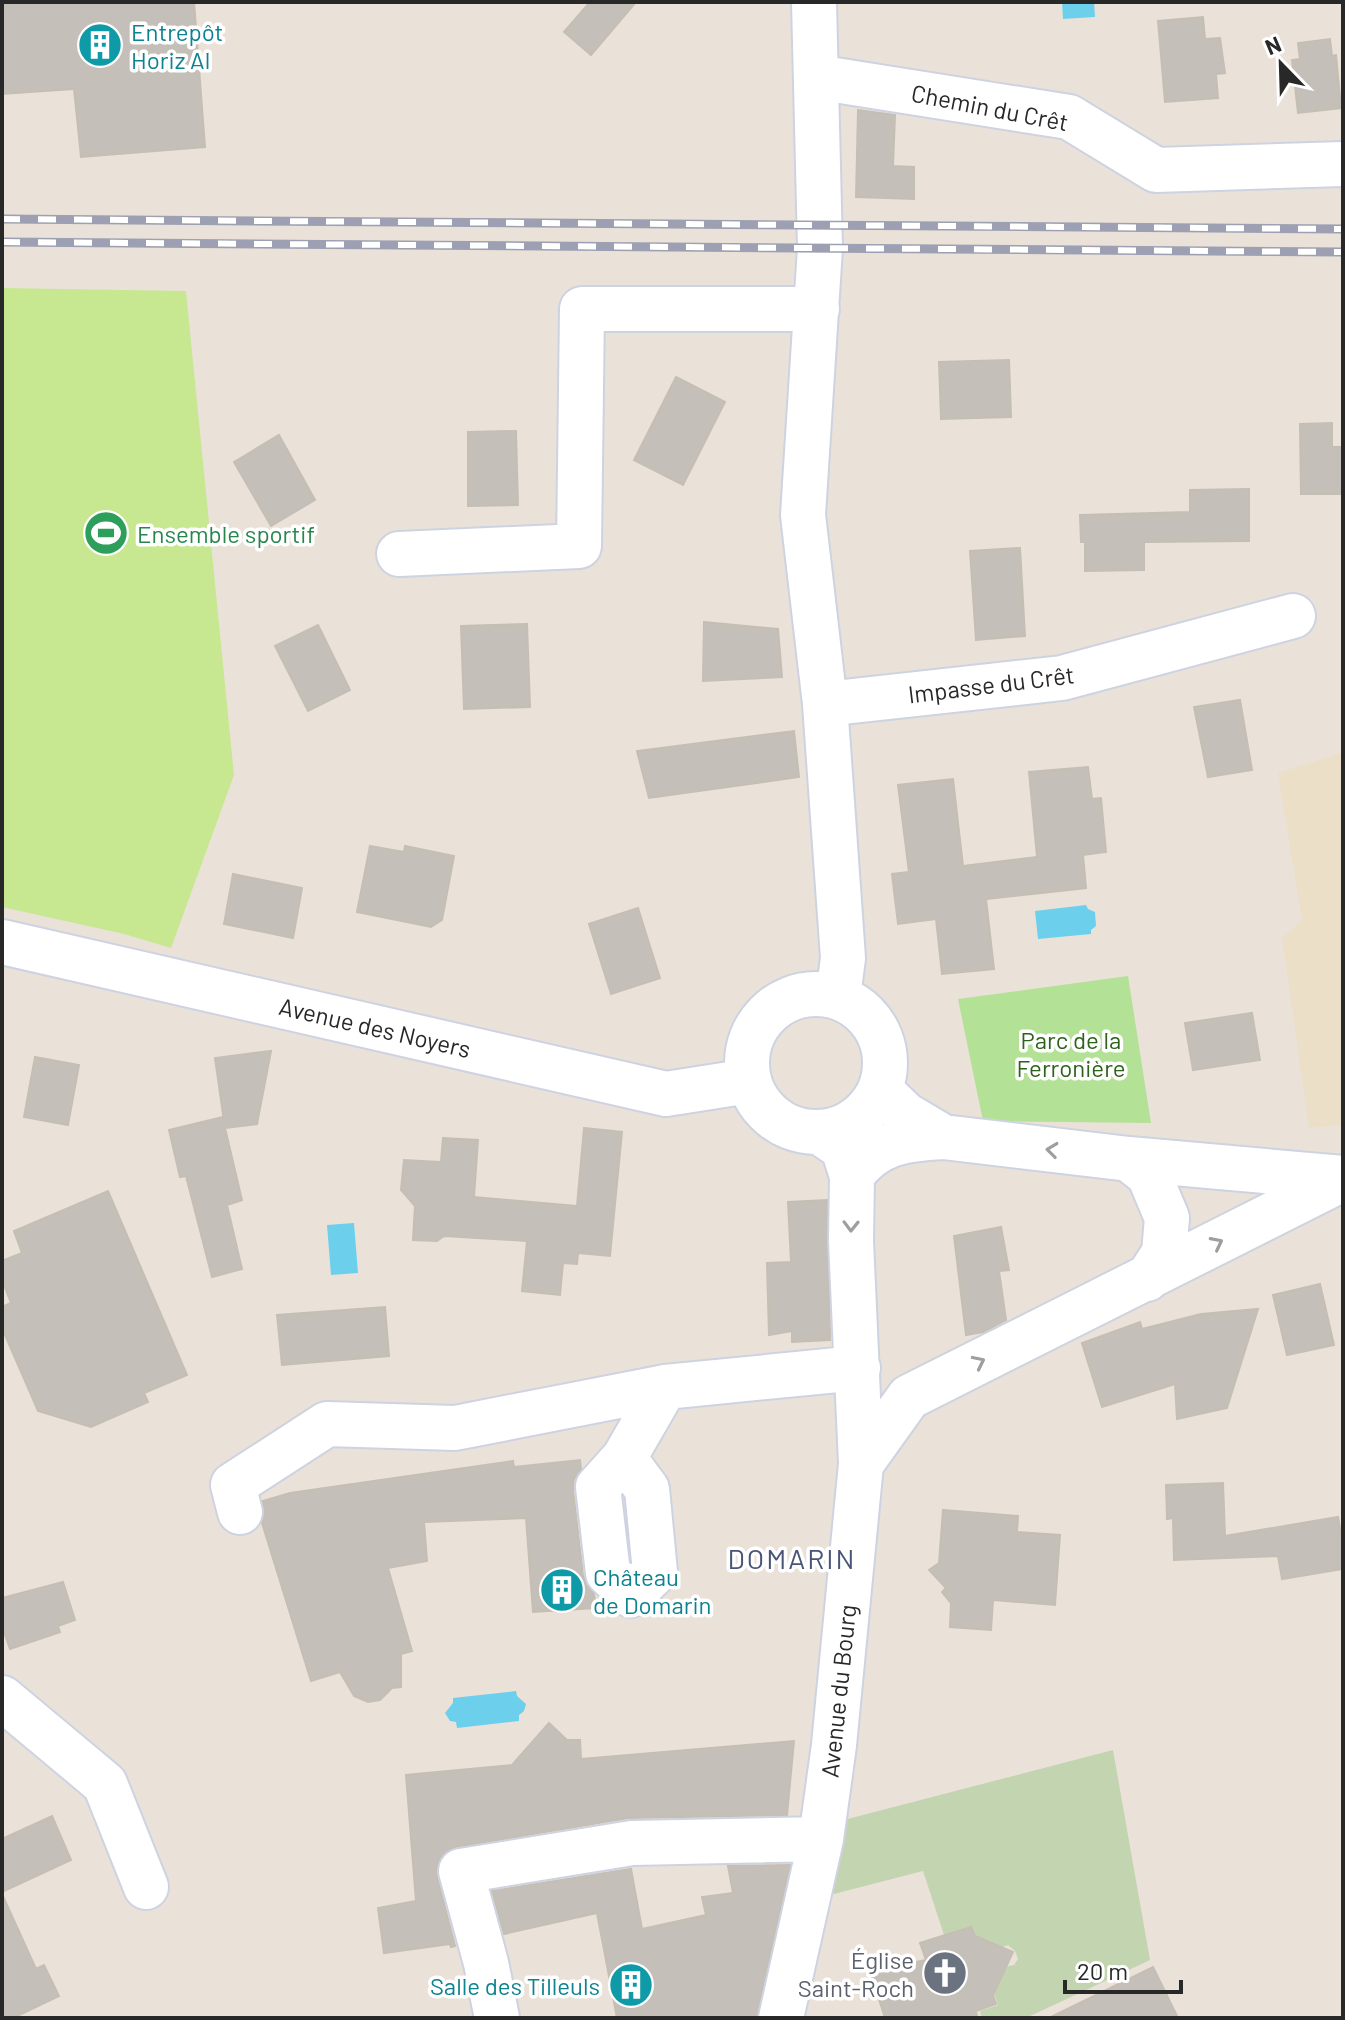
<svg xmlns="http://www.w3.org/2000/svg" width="1345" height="2020" font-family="Barlow,sans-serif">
<rect width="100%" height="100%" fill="#eae2d9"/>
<path fill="#ecdfc8" d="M 1343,752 L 1343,1125 L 1309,1128 L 1282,938 L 1302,921 L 1278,773 Z"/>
<path fill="#b3e196" d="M 1128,976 L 1151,1123 L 983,1121 L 958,999 Z"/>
<path fill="#c3d4b0" d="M 1113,1750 L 1150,1960 L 1026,2018 L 982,2018 L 980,2011 L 998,2005 L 991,1985 L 1004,1967 L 1014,1965 L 1018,1959 L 1015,1951 L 1008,1945 L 1000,1948 L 976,1940 L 971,1927 L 944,1935 L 923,1871 L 826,1896 L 836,1822 Z"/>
<path fill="#c7e891" d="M 2,288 L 186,291 L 234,775 L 171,948 L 124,934 L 2,907 Z"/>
<path fill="#6cd0ec" d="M 1062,2 L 1094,2 L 1095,17 L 1063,19 Z
M 1086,905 L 1088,909 L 1095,912 L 1096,926 L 1091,930 L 1091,934 L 1038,939 L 1035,911 Z
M 354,1223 L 358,1273 L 331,1275 L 327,1225 Z
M 516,1691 L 517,1696 L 526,1704 L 524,1711 L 519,1715 L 519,1721 L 457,1728 L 456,1722 L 450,1721 L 445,1713 L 453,1703 L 453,1698 Z"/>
<path fill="#c5bfb9" stroke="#c5beb3" stroke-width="2" d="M 2,2 L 194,2 L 205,147 L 81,157 L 74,89 L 2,94 Z
M 590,2 L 636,2 L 591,55 L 564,32 Z
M 1203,17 L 1205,39 L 1220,38 L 1225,73 L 1216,74 L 1218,98 L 1165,102 L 1158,21 Z
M 1330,39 L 1332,56 L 1336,55 L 1341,108 L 1298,113 L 1292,60 L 1300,59 L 1298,43 Z
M 858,110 L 895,115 L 893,166 L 914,167 L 914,199 L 856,197 Z
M 1009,360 L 1011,417 L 941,419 L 939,362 Z
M 676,377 L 725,402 L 683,485 L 634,460 Z
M 1332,423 L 1332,447 L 1343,447 L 1343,494 L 1301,494 L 1300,424 Z
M 516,431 L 518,505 L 468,506 L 468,432 Z
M 279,435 L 315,500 L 271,526 L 234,462 Z
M 1249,489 L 1249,541 L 1144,542 L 1144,570 L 1085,571 L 1085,542 L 1081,542 L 1080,515 L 1190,512 L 1190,490 Z
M 1020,548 L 1025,636 L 976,640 L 970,551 Z
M 704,622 L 778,629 L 782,677 L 703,681 Z
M 527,624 L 530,707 L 464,709 L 461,626 Z
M 318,625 L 350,690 L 308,711 L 275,646 Z
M 1240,700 L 1252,770 L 1208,777 L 1194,707 Z
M 794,731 L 799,777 L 649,798 L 637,751 Z
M 1088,767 L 1092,799 L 1101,798 L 1106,852 L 1083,855 L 1086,888 L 986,899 L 994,969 L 942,974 L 936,919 L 898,924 L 892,874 L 909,872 L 898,785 L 953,779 L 963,866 L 1037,857 L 1029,772 Z
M 370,846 L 404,852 L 405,846 L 454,856 L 442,920 L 431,927 L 357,912 Z
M 233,874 L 302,888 L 293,938 L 224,924 Z
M 638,908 L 660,978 L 611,994 L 589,924 Z
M 1252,1013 L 1260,1060 L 1193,1070 L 1185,1023 Z
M 271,1051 L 257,1124 L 225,1128 L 242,1200 L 227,1205 L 242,1269 L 212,1277 L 186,1176 L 180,1177 L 169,1130 L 223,1117 L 224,1121 L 215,1058 Z
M 35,1057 L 79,1065 L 68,1125 L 24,1117 Z
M 584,1128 L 622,1132 L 610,1256 L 578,1253 L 577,1264 L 563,1263 L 560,1295 L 522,1291 L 527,1241 L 444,1236 L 437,1241 L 413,1240 L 415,1206 L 401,1190 L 404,1160 L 441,1162 L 443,1138 L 478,1140 L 474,1197 L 577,1206 Z
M 108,1191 L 187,1375 L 144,1393 L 148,1402 L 91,1427 L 38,1411 L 2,1328 L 2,1307 L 11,1303 L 2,1280 L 2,1261 L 22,1253 L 14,1231 Z
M 827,1200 L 830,1340 L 792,1342 L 792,1331 L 769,1335 L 767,1263 L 791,1262 L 788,1202 Z
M 1001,1227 L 1009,1270 L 999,1271 L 1006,1320 L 983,1332 L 966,1335 L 954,1236 Z
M 1320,1284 L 1334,1345 L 1287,1355 L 1273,1295 Z
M 385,1307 L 389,1356 L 282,1365 L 277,1315 Z
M 1258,1309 L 1227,1408 L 1177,1419 L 1175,1384 L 1102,1407 L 1082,1343 L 1140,1322 L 1142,1329 L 1201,1314 Z
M 580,1460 L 581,1469 L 574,1479 L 573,1490 L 583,1576 L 594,1594 L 596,1608 L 533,1612 L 526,1518 L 424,1522 L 427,1561 L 388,1568 L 412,1651 L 401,1654 L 401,1687 L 392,1688 L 380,1700 L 368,1702 L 354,1696 L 340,1672 L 311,1681 L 262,1523 L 264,1518 L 263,1501 L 290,1493 L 513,1461 L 514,1467 Z
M 1223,1483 L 1225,1536 L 1338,1517 L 1343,1545 L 1343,1569 L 1282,1579 L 1278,1556 L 1174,1560 L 1173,1518 L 1167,1519 L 1166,1485 Z
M 943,1510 L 1018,1516 L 1017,1532 L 1060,1535 L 1055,1605 L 993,1600 L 991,1630 L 950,1627 L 951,1603 L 942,1592 L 946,1588 L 929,1570 L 939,1563 Z
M 63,1582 L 75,1620 L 58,1626 L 60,1632 L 10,1649 L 2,1626 L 2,1598 Z
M 549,1723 L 567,1740 L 580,1740 L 581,1759 L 794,1741 L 787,1815 L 628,1818 L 456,1847 L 444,1853 L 437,1865 L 437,1877 L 455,1946 L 451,1947 L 450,1944 L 384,1953 L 378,1908 L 416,1901 L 406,1775 L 512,1765 Z
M 52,1816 L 71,1860 L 2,1892 L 2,1839 Z
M 790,1865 L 757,2018 L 617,2018 L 597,1913 L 504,1934 L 492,1891 L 631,1869 L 642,1929 L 706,1915 L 702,1897 L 733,1893 L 728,1866 Z
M 2,1894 L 36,1969 L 44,1965 L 59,1996 L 13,2018 L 2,2018 Z
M 971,1927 L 975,1936 L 1013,1952 L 993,1995 L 996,2004 L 976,2011 L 977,2018 L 885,2018 L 870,1971 L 926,1960 L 920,1943 Z
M 1153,1967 L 1178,2018 L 1049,2018 Z"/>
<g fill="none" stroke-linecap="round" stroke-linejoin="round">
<g stroke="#ced3e1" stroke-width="48">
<path id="minor" d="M 814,2 L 820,248 L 803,515 L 825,704 L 843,958 L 838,997
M 816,77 L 1069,117 L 1156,170 L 1343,164
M 399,554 L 579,546 L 582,309 L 817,309
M 825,704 L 1062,678 L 1293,616
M 2,942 L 666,1094 L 749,1081
M747 1063a69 69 0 1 1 138 0a69 69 0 1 1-138 0Z
M 880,1090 L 906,1115 L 943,1137 L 1129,1159 L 1343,1178
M 1129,1159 L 1149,1175 L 1167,1218 L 1164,1253 L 1147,1279
M 852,1176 C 874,1143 905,1139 943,1137
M 624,1458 L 598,1487 L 608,1573 L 631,1595 L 655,1572 L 647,1489 L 624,1458 L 665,1387 L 858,1368
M 861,1464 L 909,1397 L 1343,1179
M 240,1512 L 233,1485 L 327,1424 L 455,1428 L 665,1387
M 2,1698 L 105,1784 L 146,1887
M 497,2018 L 486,1963 L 461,1871 L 632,1843 L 821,1839
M 781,2018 L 821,1839 L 834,1745 L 861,1464 L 851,1241 L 852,1176 L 843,1148 L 821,1133"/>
</g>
<use href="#minor" stroke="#fff" stroke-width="44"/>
<g stroke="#9ca0b2" stroke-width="9">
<path id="rail" d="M 2,219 L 1343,229
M 2,242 L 1343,252"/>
</g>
<use href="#rail" stroke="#fff" stroke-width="6" stroke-dasharray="18" stroke-linecap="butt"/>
</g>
<defs><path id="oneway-chevron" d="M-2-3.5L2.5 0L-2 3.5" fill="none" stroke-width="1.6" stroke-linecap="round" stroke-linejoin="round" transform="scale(2)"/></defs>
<g stroke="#9e9e9e">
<use href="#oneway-chevron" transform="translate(1052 1150) rotate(-173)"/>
<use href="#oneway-chevron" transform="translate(851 1226) rotate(91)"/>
<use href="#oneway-chevron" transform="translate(1217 1243) rotate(-27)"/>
<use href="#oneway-chevron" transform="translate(979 1362) rotate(-26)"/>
</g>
<defs>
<g id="building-disc" transform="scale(2.3)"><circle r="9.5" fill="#0f9aa8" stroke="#fff"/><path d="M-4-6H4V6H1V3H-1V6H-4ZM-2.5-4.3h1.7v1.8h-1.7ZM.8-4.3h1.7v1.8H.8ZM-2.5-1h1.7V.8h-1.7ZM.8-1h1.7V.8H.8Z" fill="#fff"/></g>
<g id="stadium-disc" transform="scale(2.3)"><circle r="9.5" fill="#2e9e5b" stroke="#fff"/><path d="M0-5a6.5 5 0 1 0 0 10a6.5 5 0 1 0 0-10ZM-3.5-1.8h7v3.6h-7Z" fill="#fff"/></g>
<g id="church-disc" transform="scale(2.3)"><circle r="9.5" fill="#6b7280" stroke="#fff"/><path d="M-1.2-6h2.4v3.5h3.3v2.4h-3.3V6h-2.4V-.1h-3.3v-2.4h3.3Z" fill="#fff"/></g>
</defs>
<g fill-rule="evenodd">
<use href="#building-disc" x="100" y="45"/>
<use href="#stadium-disc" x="106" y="533"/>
<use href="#building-disc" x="562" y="1590"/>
<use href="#church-disc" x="945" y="1973"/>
<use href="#building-disc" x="631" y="1985"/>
</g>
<g text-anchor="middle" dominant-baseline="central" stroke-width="7" stroke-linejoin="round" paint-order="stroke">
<g font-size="24" fill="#0d838f" stroke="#fff" text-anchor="start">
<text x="131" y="31">Entrepôt<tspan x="131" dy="28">Horiz Al</tspan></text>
<text x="593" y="1576">Château<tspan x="593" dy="28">de Domarin</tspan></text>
<text x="600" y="1985" text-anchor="end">Salle des Tilleuls</text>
</g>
<g font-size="24" fill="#282828" stroke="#fff">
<text transform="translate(990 107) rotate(11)">Chemin du Crêt</text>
<text transform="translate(991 684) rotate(-7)">Impasse du Crêt</text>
<text transform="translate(375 1027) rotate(13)">Avenue des Noyers</text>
<text transform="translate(838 1691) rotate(-84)">Avenue du Bourg</text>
</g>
<g font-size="24" fill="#27864d" stroke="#fff" text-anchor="start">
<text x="137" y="533">Ensemble sportif</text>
</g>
<g font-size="24" fill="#2d621a" stroke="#fff">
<text x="1071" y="1039">Parc de la<tspan x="1071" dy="28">Ferronière</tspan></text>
</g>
<g font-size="24" fill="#5b616d" stroke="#fff" text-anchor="end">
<text x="914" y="1959">Église<tspan x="914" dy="28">Saint-Roch</tspan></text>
</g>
<g font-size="28" letter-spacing="2" fill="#495477" stroke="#fff">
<text x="792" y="1558">DOMARIN</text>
</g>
</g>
<rect width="1345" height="2020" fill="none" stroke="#282828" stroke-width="8"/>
<g transform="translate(1281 64) rotate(337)" stroke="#ffffff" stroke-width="6" paint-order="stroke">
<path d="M0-6L14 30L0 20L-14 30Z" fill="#282828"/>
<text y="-12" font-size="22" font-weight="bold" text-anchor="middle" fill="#282828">N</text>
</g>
<path d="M1065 1980v12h116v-12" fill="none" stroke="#282828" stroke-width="4"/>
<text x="1077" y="1980" font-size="24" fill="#282828" stroke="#ffffff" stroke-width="6" paint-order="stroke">20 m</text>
</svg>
